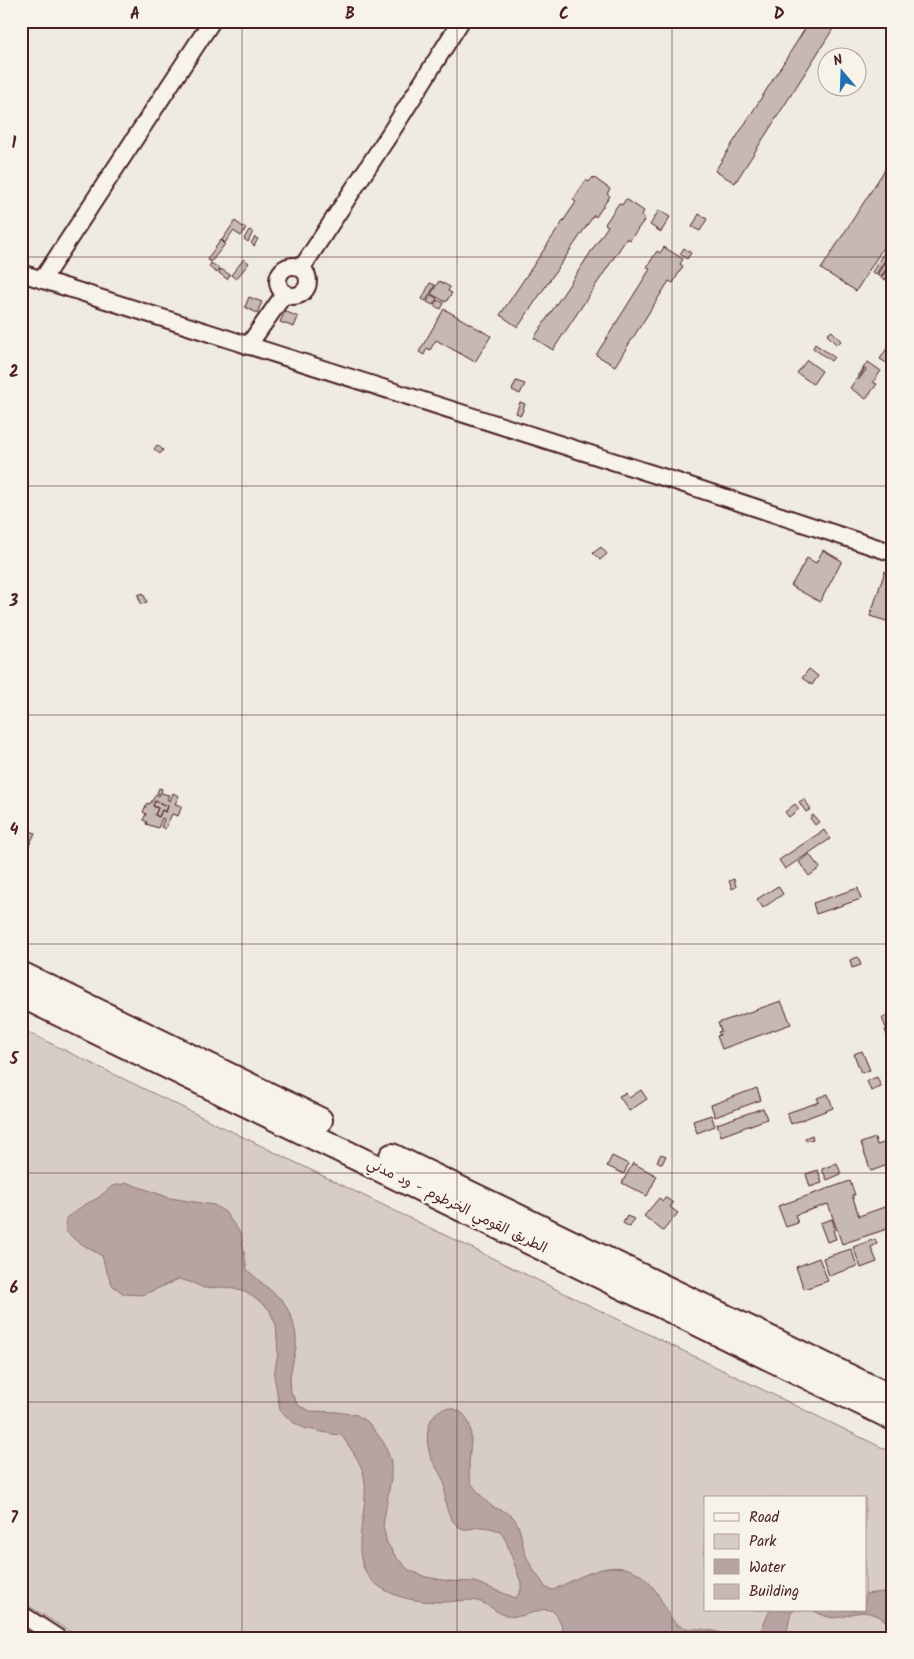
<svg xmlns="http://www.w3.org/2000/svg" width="914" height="1659" font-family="Kalam,'Playpen Sans Arabic',sans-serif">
<rect width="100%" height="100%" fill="#f0ebe0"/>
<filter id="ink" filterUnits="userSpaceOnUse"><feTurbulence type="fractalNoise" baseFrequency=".02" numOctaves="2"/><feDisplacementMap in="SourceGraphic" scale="10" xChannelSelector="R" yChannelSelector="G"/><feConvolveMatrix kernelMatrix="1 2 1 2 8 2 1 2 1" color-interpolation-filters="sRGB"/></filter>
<g filter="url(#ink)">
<path fill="#d8cdc6" stroke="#917678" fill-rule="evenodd" d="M 21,1029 L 893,1453 L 893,1638 L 80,1638 L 21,1601 ZM 705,1498 L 865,1498 L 865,1610 L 705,1610 Z"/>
<path fill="#b7a4a2" stroke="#8b6f72" d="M 128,1183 L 170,1198 L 214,1205 L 225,1212 L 241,1234 L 247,1270 L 283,1301 L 292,1318 L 296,1335 L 296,1347 L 290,1376 L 291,1392 L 298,1405 L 310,1411 L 337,1412 L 357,1415 L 369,1423 L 384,1443 L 391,1461 L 391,1478 L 383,1526 L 387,1543 L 396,1557 L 409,1570 L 426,1577 L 448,1581 L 475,1582 L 516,1598 L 521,1590 L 521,1583 L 506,1541 L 500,1531 C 494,1529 487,1527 481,1527 C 473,1527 466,1532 459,1527 C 450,1521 445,1507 445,1497 C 444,1493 445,1489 445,1486 C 442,1474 434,1466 430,1455 C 425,1439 426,1415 443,1409 C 450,1406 459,1410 464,1415 C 479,1430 464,1462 471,1482 C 473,1487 488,1504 493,1507 C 500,1510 507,1511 513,1517 C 523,1529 521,1547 528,1560 C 533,1571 540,1578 546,1588 L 553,1590 C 590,1572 628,1548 657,1593 C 663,1602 668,1618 678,1625 C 685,1630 699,1628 708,1630 C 718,1632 728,1634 738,1638 L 565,1638 C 554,1587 535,1621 508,1616 C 497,1614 488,1603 477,1601 C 467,1599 458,1601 447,1602 C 425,1602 405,1601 385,1590 C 342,1567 368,1521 365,1483 C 364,1465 352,1451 342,1436 L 303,1428 L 291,1421 L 280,1410 L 274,1375 L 278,1353 L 276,1325 L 269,1309 L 258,1300 L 245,1292 L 234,1289 L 222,1287 L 204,1288 L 193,1283 L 179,1279 L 143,1295 L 124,1294 L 113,1286 L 106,1270 L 102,1256 L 75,1240 L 66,1231 L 66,1218 L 84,1205 L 98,1198 L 112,1186 Z
M 883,1592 L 893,1603 L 893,1630 C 884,1616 869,1609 852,1614 C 845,1616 837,1619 829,1617 C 823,1616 817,1612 811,1610 L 865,1610 L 865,1594 Z
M 770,1610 L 795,1610 L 791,1613 L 786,1635 L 783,1638 L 751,1638 L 760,1632 Z"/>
<path fill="#c6b8b3" stroke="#4a1f2b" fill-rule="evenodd" d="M 810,21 L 838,21 L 735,183 L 715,171 Z
M 893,157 L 893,232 L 856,291 L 821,269 Z
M 593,177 L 610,189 L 607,194 L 610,196 L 596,217 L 594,215 L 518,327 L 500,315 L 576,202 L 573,200 L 586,180 L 589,182 Z
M 626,199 L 644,211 L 641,216 L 645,219 L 630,240 L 627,238 L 553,350 L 534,338 L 608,226 L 605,224 L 619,203 L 622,205 Z
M 659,210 L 670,217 L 661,232 L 650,225 Z
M 699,214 L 707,219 L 700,231 L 692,227 Z
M 235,221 L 246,229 L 241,236 L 233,231 L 225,243 L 222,240 Z
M 249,230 L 253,232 L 248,242 L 244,239 Z
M 255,237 L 258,239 L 254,246 L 251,243 Z
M 221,240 L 225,244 L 211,262 L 207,259 Z
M 664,247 L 683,259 L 680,264 L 683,266 L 673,283 L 669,281 L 615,366 L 596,355 L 650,269 L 647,267 L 657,251 L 660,253 Z
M 684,248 L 691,253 L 687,259 L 680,254 Z
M 885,251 L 889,254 L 876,274 L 872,272 Z
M 889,255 L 893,258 L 881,277 L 877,275 Z
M 244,259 L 249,263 L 236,279 L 231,275 Z
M 893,260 L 893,267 L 885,280 L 881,278 Z
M 211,263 L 220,269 L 217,273 L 209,267 Z
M 221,269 L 230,275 L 227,279 L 219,273 Z
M 439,281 L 450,287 L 448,291 L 452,293 L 446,302 L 431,294 Z
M 430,283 L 435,285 L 426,301 L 422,299 Z
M 431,295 L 437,298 L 433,305 L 427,302 Z
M 249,297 L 262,302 L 257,313 L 245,307 Z
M 437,300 L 444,303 L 441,309 L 434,306 Z
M 444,309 L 491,336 L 475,362 L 436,340 L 430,350 L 427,348 L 424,355 L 419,352 Z
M 285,311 L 298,317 L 294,327 L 280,322 Z
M 832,331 L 841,341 L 837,345 L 827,335 Z
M 893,339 L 893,361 L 890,365 L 880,359 Z
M 815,344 L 834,357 L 831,361 L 813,348 Z
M 807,360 L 822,371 L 813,384 L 797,373 Z
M 868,362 L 881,371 L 873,382 L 877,384 L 866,399 L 850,388 L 863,369 L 864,370 L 858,380 L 866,370 L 863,368 Z
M 516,381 L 525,384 L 520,394 L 512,390 Z
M 520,402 L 525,404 L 521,415 L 516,413 Z
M 157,445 L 163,450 L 160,454 L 154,449 Z
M 601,547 L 607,554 L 600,560 L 593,553 Z
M 823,550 L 842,561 L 820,602 L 791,586 L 807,558 L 816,563 Z
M 885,571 L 893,574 L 893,623 L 870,616 Z
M 143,593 L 147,602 L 141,604 L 138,595 Z
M 809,669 L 818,676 L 812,685 L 802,678 Z
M 159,788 L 162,789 L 161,793 L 169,795 L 167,799 L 170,801 L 173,793 L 179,796 L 175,804 L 182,806 L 178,816 L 172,814 L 165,829 L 161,827 L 164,819 L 162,818 L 158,828 L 146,824 L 147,822 L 143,820 L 146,814 L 143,812 L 147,803 L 150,804 L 156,794 L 159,796 L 160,794 L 157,793 ZM 155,801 L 168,806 L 166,812 L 162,810 L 159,817 L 155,815 L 158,808 L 153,806 Z
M 804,799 L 811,809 L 806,812 L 799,802 Z
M 155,801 L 168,806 L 166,812 L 162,810 L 159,817 L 155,815 L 158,808 L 153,806 Z
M 795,804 L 799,809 L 789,817 L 785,812 Z
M 813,815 L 819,822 L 815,825 L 810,818 Z
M 21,826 L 35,833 L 27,850 L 21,847 Z
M 824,830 L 830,839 L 785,869 L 779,860 Z
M 809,854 L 820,868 L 809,876 L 799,862 Z
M 734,879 L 736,887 L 732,889 L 729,881 Z
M 778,886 L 783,894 L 763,908 L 757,899 Z
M 858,888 L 861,899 L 816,914 L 813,903 Z
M 858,957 L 861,965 L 852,968 L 850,960 Z
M 781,1001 L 791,1024 L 722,1049 L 717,1036 L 720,1035 L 718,1032 L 721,1031 L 718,1023 Z
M 887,1016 L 891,1026 L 886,1028 L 882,1018 Z
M 890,1028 L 893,1037 L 888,1038 L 885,1030 Z
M 862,1051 L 870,1070 L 861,1073 L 854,1054 Z
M 877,1077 L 881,1087 L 871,1091 L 867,1081 Z
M 757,1088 L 761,1100 L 715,1117 L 711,1105 Z
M 641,1090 L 647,1099 L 629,1111 L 619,1096 L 625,1093 L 629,1098 Z
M 828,1094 L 833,1108 L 791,1124 L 787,1113 L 819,1102 L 817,1098 Z
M 763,1108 L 767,1119 L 721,1136 L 717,1124 Z
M 711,1115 L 715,1126 L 697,1133 L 693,1121 Z
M 812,1135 L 813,1139 L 806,1141 L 805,1138 Z
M 875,1138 L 877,1145 L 890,1141 L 891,1144 L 893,1144 L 893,1163 L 871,1171 L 861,1143 Z
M 661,1154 L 666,1156 L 662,1164 L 657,1161 Z
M 612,1156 L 628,1164 L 624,1174 L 607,1166 Z
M 633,1163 L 657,1176 L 647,1196 L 622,1183 Z
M 837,1163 L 841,1174 L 827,1180 L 822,1169 Z
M 818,1170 L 822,1183 L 810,1187 L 806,1174 Z
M 850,1181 L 855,1195 L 852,1195 L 859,1216 L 893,1204 L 893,1227 L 842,1244 L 828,1204 L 795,1215 L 798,1223 L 786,1227 L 778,1206 Z
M 665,1197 L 673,1203 L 670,1207 L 678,1213 L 663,1231 L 644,1216 L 659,1198 L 663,1201 Z
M 627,1216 L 634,1219 L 630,1227 L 623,1223 Z
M 832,1219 L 835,1229 L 833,1230 L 836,1239 L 827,1242 L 820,1223 Z
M 875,1239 L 877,1244 L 871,1247 L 877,1262 L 861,1268 L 853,1247 Z
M 851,1249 L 857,1266 L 829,1276 L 823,1258 Z
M 819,1258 L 828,1281 L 804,1289 L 796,1267 Z"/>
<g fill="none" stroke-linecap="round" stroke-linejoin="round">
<g stroke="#4a1f2b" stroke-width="20">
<path id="minor" d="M278 281a15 15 0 1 1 30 0a15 15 0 1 1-30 0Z
M 301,269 L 391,132 L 461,21
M 21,273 L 675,481 L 893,553
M 42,280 L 212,21
M 248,346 L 285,293
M 21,1614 L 58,1638"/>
</g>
<g stroke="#4a1f2b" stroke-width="28">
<path id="highway" d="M 21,974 L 320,1120
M 21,995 L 893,1418
M 392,1156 L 893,1398"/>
</g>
<use href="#minor" stroke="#f7f3e8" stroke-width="16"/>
<use href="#highway" stroke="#f7f3e8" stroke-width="24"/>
</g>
</g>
<path fill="none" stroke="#4a1f2b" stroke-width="1" stroke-opacity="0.55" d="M 242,21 L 242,1638M 457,21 L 457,1638M 672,21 L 672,1638M 21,257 L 893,257M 21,486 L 893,486M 21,715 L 893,715M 21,944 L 893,944M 21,1173 L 893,1173M 21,1402 L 893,1402"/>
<g text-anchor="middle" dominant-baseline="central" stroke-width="5" stroke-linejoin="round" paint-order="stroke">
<g font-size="14" fill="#4a1f2b" stroke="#f7f3e8">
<text transform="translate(457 1206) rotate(26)">الطريق القومي الخرطوم - ود مدني</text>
</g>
</g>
<rect width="914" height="1659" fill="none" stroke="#f7f3e8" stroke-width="55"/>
<rect x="704" y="1496" width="162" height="115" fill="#f7f3e8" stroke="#b29e9c"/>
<rect x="714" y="1513" width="25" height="8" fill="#f7f3e8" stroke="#b29e9c"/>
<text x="749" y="1522" font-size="15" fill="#4a1f2b">Road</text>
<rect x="714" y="1534" width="25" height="15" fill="#d8cdc6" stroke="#b29e9c"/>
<text x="749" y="1546" font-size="15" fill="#4a1f2b">Park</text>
<rect x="714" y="1559" width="25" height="15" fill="#b7a4a2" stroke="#b29e9c"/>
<text x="749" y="1572" font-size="15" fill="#4a1f2b">Water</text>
<rect x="714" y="1584" width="25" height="15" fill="#c6b8b3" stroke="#b29e9c"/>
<text x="749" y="1596" font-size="15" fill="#4a1f2b">Building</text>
<g transform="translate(842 72) rotate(341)"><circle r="24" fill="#f7f3e8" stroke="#b29e9c"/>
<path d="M0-4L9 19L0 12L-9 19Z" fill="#1f6fb2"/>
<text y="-8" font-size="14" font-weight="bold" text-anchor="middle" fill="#4a1f2b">N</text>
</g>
<rect x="28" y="28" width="858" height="1604" fill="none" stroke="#4a1f2b" stroke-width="2"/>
<g font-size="16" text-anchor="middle" font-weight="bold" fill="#4a1f2b">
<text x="135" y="19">A</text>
<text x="350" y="19">B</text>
<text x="564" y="19">C</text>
<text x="779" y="19">D</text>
<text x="14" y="148">1</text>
<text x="14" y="377">2</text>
<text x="14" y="606">3</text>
<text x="14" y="835">4</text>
<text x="14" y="1064">5</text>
<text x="14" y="1293">6</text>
<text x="14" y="1523">7</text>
</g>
</svg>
